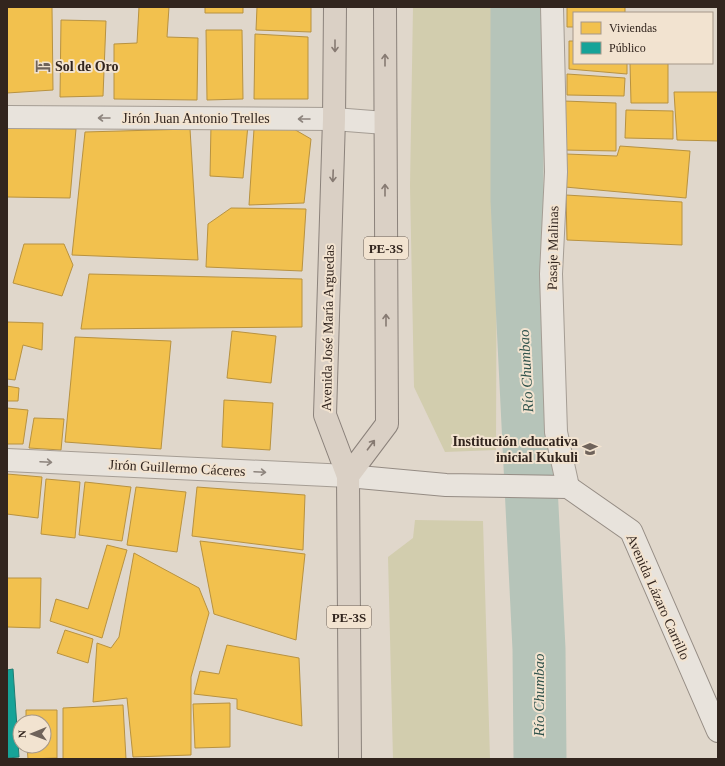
<svg xmlns="http://www.w3.org/2000/svg" width="725" height="766" font-family="'Times New Roman',serif">
<rect width="100%" height="100%" fill="#e0d7cb"/>
<path fill="#d2cdae" d="M 413,7 L 495,7 L 497,173 L 496,450 L 445,452 L 414,387 L 410,186 Z
M 415,520 L 483,521 L 490,759 L 393,759 L 388,557 L 413,538 Z"/>
<path fill="#f2c14e" stroke="#b89240" d="M 7,7 L 52,7 L 53,90 L 7,93 Z
M 139,7 L 169,7 L 167,37 L 198,38 L 197,100 L 114,99 L 114,44 L 137,43 Z
M 205,7 L 243,7 L 243,13 L 205,13 Z
M 257,7 L 311,7 L 311,32 L 256,30 Z
M 567,7 L 625,7 L 625,13 L 574,13 L 574,27 L 567,27 Z
M 61,20 L 106,21 L 103,96 L 60,97 Z
M 206,30 L 242,30 L 243,99 L 207,100 Z
M 255,34 L 308,37 L 308,99 L 254,99 Z
M 569,41 L 574,41 L 574,63 L 627,63 L 627,74 L 569,69 Z
M 630,63 L 668,63 L 668,103 L 631,103 Z
M 567,74 L 625,78 L 624,96 L 567,95 Z
M 674,92 L 718,92 L 718,141 L 677,140 Z
M 564,101 L 616,103 L 616,151 L 564,150 Z
M 626,110 L 673,111 L 673,139 L 625,138 Z
M 211,125 L 248,125 L 243,178 L 210,176 Z
M 7,128 L 76,129 L 70,198 L 7,197 Z
M 292,128 L 311,139 L 304,203 L 249,205 L 254,129 Z
M 190,129 L 198,260 L 72,255 L 85,132 Z
M 620,146 L 690,151 L 686,198 L 565,187 L 566,154 L 617,156 Z
M 566,195 L 682,202 L 682,245 L 567,240 Z
M 231,208 L 306,209 L 302,271 L 206,267 L 208,224 Z
M 24,244 L 64,244 L 73,265 L 62,296 L 13,283 Z
M 89,274 L 302,279 L 302,327 L 81,329 Z
M 7,322 L 43,323 L 42,350 L 23,345 L 15,380 L 7,379 Z
M 232,331 L 276,336 L 271,383 L 227,378 Z
M 75,337 L 171,341 L 161,449 L 65,442 Z
M 7,386 L 19,388 L 18,401 L 7,401 Z
M 224,400 L 273,403 L 270,450 L 222,447 Z
M 7,408 L 28,410 L 23,444 L 7,444 Z
M 34,418 L 64,419 L 61,450 L 29,448 Z
M 7,474 L 42,477 L 38,518 L 7,514 Z
M 46,479 L 80,482 L 75,538 L 41,534 Z
M 85,482 L 131,487 L 122,541 L 79,535 Z
M 136,487 L 186,492 L 177,552 L 127,545 Z
M 197,487 L 305,495 L 303,550 L 192,536 Z
M 200,541 L 305,554 L 296,640 L 214,614 Z
M 107,545 L 127,550 L 102,638 L 50,621 L 56,599 L 88,609 Z
M 134,553 L 199,588 L 209,613 L 191,677 L 191,755 L 133,757 L 127,698 L 93,702 L 97,643 L 111,648 L 119,637 Z
M 7,578 L 41,578 L 40,628 L 7,627 Z
M 65,630 L 93,639 L 88,663 L 57,653 Z
M 227,645 L 299,658 L 302,726 L 237,709 L 237,699 L 194,694 L 200,671 L 219,674 Z
M 230,703 L 230,747 L 195,748 L 193,704 Z
M 123,705 L 126,759 L 63,759 L 63,708 Z
M 26,710 L 57,710 L 57,758 L 28,759 L 27,746 L 44,746 L 44,722 L 26,722 Z"/>
<path fill="#17a398" stroke="#1f7d73" d="M 13,669 L 19,757 L 7,758 L 7,670 Z"/>
<g fill="none" stroke-linecap="round" stroke-linejoin="round">
<path stroke="#b6c4b9" stroke-width="53" d="M 517,7 L 517,200 L 539,649 L 540,759"/>
<g stroke="#a59d94" stroke-width="24">
<path id="minor" d="M 552,7 L 556,172 L 551,274 L 556,432 L 568,487
M 7,117 L 334,119 L 385,123
M 7,460 L 348,476"/>
</g>
<g stroke="#958c84" stroke-width="24">
<path id="secondary" d="M 348,476 L 446,485 L 568,487 L 631,531 L 718,731"/>
</g>
<g stroke="#8b827b" stroke-width="24">
<path id="trunk" d="M 335,7 L 334,119 L 325,415 L 348,476 L 350,759
M 348,476 L 387,424 L 385,7"/>
</g>
<use href="#minor" stroke="#e8e3dc" stroke-width="22"/>
<use href="#secondary" stroke="#e8e3dc" stroke-width="22"/>
<use href="#trunk" stroke="#dad0c5" stroke-width="22"/>
</g>
<defs><path id="oneway-shaft" d="M-6 0H5M1.5-3L5.5 0L1.5 3" fill="none" stroke-width="1.6" stroke-linecap="round" stroke-linejoin="round"/></defs>
<g stroke="#867a72">
<use href="#oneway-shaft" transform="translate(335 46) rotate(90)"/>
<use href="#oneway-shaft" transform="translate(385 60) rotate(-90)"/>
<use href="#oneway-shaft" transform="translate(333 176) rotate(92)"/>
<use href="#oneway-shaft" transform="translate(385 190) rotate(-90)"/>
<use href="#oneway-shaft" transform="translate(386 320) rotate(-90)"/>
<use href="#oneway-shaft" transform="translate(371 445) rotate(-53)"/>
</g>
<g stroke="#8d847d">
<use href="#oneway-shaft" transform="translate(104 118) rotate(-180)"/>
<use href="#oneway-shaft" transform="translate(304 119) rotate(-180)"/>
<use href="#oneway-shaft" transform="translate(46 462) rotate(3)"/>
<use href="#oneway-shaft" transform="translate(260 472) rotate(3)"/>
</g>
<defs>
<g id="hotel-bare" transform="scale(1.2)"><path d="M-6-4.5h1.5V1H6V5H4.5V3h-9V5H-6ZM-4 0a1.8 1.8 0 1 1 3.6 0ZM.5 0V-2.5h3Q6-2.5 6 0Z" fill="#6f635b" stroke="#f2e3d0" stroke-width="2.5" paint-order="stroke"/></g>
<g id="school-bare" transform="scale(1.2)"><path d="M0-5L7-2L0 1L-7-2ZM-4 1L0 2.5L4 1V4Q0 6-4 4Z" fill="#6f635b" stroke="#f2e3d0" stroke-width="2.5" paint-order="stroke"/></g>
</defs>
<g fill-rule="evenodd">
<use href="#hotel-bare" x="43" y="66"/>
<use href="#school-bare" x="590" y="449"/>
</g>
<g text-anchor="middle" dominant-baseline="central" stroke-width="4" stroke-linejoin="round" paint-order="stroke">
<g fill="#f2e3d0" stroke="#6c5e53" stroke-width="1">
<rect x="364" y="237" width="44" height="22" rx="3"/>
<rect x="327" y="606" width="44" height="22" rx="3"/>
</g>
<g font-size="13" font-weight="bold" fill="#32251e">
<text x="386" y="248">PE-3S</text>
<text x="349" y="617">PE-3S</text>
</g>
<g font-size="14" font-weight="bold" fill="#32251e" stroke="#f2e3d0" text-anchor="start">
<text x="55" y="66">Sol de Oro</text>
<text x="578" y="441" text-anchor="end">Institución educativa<tspan x="578" dy="16">inicial Kukuli</tspan></text>
</g>
<g font-size="14" fill="#32251e" stroke="#f2e3d0">
<text x="196" y="118">Jirón Juan Antonio Trelles</text>
<text transform="translate(553 248) rotate(-89)">Pasaje Malinas</text>
<text transform="translate(328 328) rotate(-89)">Avenida José María Arguedas</text>
<text transform="translate(177 468) rotate(3)">Jirón Guillermo Cáceres</text>
<text transform="translate(658 597) rotate(66)">Avenida Lázaro Carrillo</text>
</g>
<g font-size="15" font-style="italic" fill="#2e514a" stroke="#f2e3d0">
<text transform="translate(526 371) rotate(-93)">Río Chumbao</text>
<text transform="translate(539 695) rotate(-90)">Río Chumbao</text>
</g>
</g>
<rect width="725" height="766" fill="none" stroke="#32251e" stroke-width="16"/>
<rect x="573" y="12" width="140" height="52" fill="#f2e3d0" stroke="#a59789"/>
<rect x="581" y="22" width="20" height="12" fill="#f2c14e" stroke="#a59789"/>
<text x="609" y="32" font-size="12" fill="#32251e">Viviendas</text>
<rect x="581" y="42" width="20" height="12" fill="#17a398" stroke="#a59789"/>
<text x="609" y="52" font-size="12" fill="#32251e">Público</text>
<g transform="translate(32 734) rotate(269)"><circle r="19" fill="#f2e3d0" stroke="#a59789"/>
<path d="M0-3L7 15L0 10L-7 15Z" fill="#6f635b"/>
<text y="-6" font-size="11" font-weight="bold" text-anchor="middle" fill="#32251e">N</text>
</g>
</svg>
